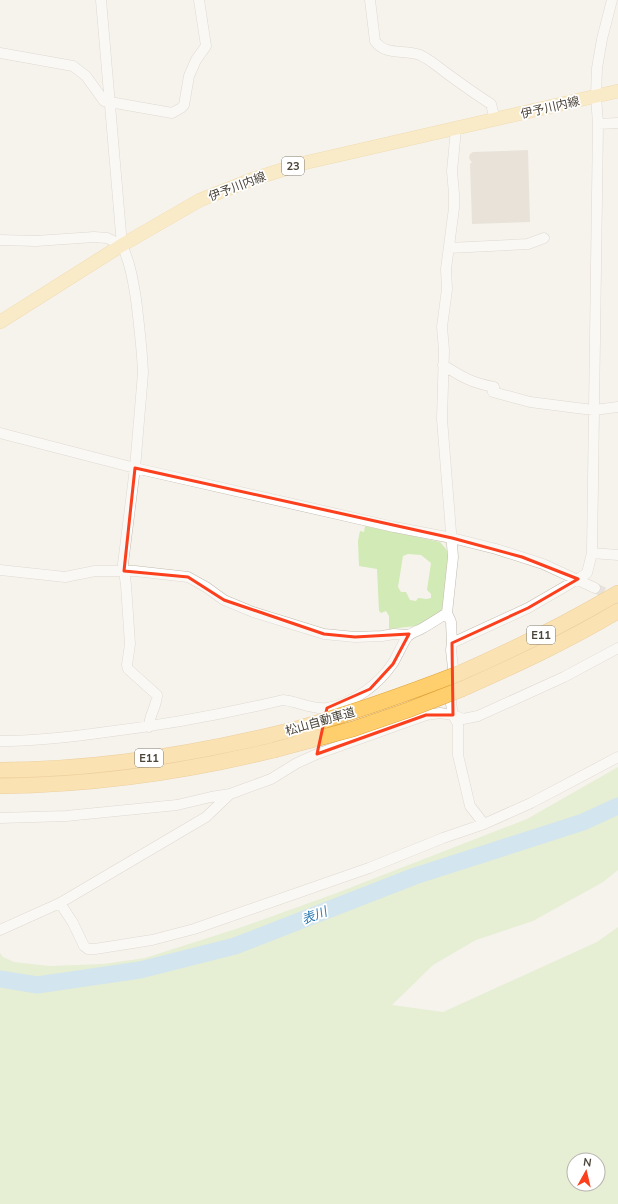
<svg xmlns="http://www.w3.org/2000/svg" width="618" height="1204" font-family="Mulish,'Noto Sans JP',sans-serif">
<rect width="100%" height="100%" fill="#f6f3ec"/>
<path fill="#d2eab5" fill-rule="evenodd" d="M 365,526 L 440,542 L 446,549 L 449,555 L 444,612 L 416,626 L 389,629 L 389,616 L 386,611 L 381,613 L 379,611 L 377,569 L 359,566 L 358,541 L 360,531 L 364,532 ZM 408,554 L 421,555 L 431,563 L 427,590 L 431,594 L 431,598 L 427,599 L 418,598 L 416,601 L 410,600 L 406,592 L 401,592 L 398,587 L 403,556 Z
M 618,767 L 618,870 L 603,882 L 533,921 L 476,940 L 433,965 L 392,1005 L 443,1012 L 597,942 L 618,927 L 618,1204 L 0,1204 L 0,953 L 3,957 L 14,962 L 49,966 L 104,964 L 145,958 L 239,928 L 334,894 L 527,819 ZM 574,1160 L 598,1160 L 598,1184 L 574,1184 Z"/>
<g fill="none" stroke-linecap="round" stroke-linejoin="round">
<path stroke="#a9d4f2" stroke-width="17" d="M 0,979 L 37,985 L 140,970 L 235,946 L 415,876 L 583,822 L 618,806"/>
</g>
<path fill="#d8cfc1" d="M 528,150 L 530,222 L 472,224 L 470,163 L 472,163 L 469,158 L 470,154 L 473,152 Z"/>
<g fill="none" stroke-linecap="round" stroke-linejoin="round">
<path stroke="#d4d0c8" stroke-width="10" stroke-dasharray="10 5" stroke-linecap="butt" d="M 595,588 L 616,598"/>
<g stroke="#c2bbae" stroke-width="11">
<path id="minor" d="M 101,0 L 122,245 C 130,263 133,280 136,299 C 139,324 142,348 143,373 L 135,468 L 123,564 L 126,585 L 130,644 L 127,665 L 128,669 L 157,695 C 157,706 149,715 149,727
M 370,0 L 375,41 C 385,56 404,49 420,55 C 429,59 437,66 445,72 C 460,83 475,94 491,104 L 495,120
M 0,53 L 73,66 L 86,76 L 104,101 L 172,113 L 181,108 L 184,105 L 189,76 L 196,60 L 206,46 L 199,0
M 598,124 L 618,123
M 456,129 L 452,171 L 454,194 L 454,208 L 446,269 L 447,289 L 442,327 L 444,350 L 442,419 L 453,557 L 447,613 L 451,622 L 452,643 L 451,650 L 453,668 L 451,704 L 453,715 L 458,724 L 458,755 L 470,806 L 484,824
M 0,240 L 36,241 L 94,237 L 107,238 L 122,245
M 449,248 L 528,244 L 544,238
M 443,365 C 462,377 472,383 494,387 L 493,392 L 530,402 L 585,409 L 594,410 L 618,407
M 0,433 L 135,468 L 394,527 L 452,538 L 496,549 L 543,564 L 595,588
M 592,553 L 618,555
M 0,570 L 65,577 L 95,571 L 135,571 L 188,577 L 206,587 L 224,600 L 253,612 L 324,634 L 355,637 L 382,636 L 394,634 L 408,635
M 452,643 L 528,608 L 578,579 L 587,573 L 592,553 L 598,124 L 596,96 L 597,68 L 602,39 L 612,0
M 0,741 C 35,741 71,737 106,732 C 166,725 224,714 283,700 C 297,701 312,710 327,708 C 353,704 379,684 393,663 C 398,655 403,642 408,636 C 411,633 417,631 421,629 C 430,624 439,618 447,613
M 0,818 L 66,816 L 177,805 L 211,797 L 230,794 L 271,779 L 297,763 L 317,754 L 426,715 L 440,713 L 453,715 L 463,719 L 478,716 L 564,677 L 618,648
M 60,903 L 73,923 L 84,946 L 88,949 L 95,949 L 152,940 L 194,929 L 369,868 L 443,838 L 484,824 L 531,803 L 618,757
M 0,930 L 60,903 L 206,817 L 230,794"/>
</g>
<g stroke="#e6c16a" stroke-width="14">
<path id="major" d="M 0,322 L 122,245 L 200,200 L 253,179 L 304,163 L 618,91"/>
</g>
<g stroke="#e0a43c" stroke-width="16">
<path id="highway" d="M 460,673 C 515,649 567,623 618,593
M 462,689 C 516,665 568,641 618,611
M 0,770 C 100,770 200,753 296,729
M 0,786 C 92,785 185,772 274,750"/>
</g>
<use href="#minor" stroke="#fff" stroke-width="10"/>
<use href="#major" stroke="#ffe39c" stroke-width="13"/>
<use href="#highway" stroke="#ffcf6e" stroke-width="15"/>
<g stroke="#e0a43c" stroke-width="16" stroke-linecap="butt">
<path id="highway-bridge" d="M 296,729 C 352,713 406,694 460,673
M 274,750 L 353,729 L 408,710 L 462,689"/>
</g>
<use href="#highway-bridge" stroke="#ffcf6e" stroke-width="15"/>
</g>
<path d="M0 0H618V1204H0ZM 135,468 L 452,538 L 522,557 L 578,579 L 528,608 L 452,643 L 453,715 L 426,715 L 317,754 L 327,708 L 370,689 L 393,664 L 409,634 L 355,637 L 324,634 L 224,600 L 188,577 L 124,571 Z" fill="#f6f3ec" fill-opacity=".55" fill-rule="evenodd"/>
<path fill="none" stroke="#fc3f1d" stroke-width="3" stroke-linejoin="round" d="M 135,468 L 452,538 L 522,557 L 578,579 L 528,608 L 452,643 L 453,715 L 426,715 L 317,754 L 327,708 L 370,689 L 393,664 L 409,634 L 355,637 L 324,634 L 224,600 L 188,577 L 124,571 Z"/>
<g text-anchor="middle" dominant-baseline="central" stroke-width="3.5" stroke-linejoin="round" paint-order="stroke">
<g fill="#fff" stroke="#817c74" stroke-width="1">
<rect x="282" y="157" width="22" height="18" rx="3"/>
<rect x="527" y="626" width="28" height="18" rx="3"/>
<rect x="135" y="749" width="28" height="18" rx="3"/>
</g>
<g font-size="11" font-weight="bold" fill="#4b4439">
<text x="293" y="166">23</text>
<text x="541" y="635">E11</text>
<text x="149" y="758">E11</text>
</g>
<g font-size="12" fill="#4b4439" stroke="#fff">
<text transform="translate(550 107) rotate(-13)">伊予川内線</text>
<text transform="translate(237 186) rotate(-21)">伊予川内線</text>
<text transform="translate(320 721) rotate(-16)">松山自動車道</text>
</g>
<g font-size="13" font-style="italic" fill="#2e7ab2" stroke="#fff">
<text transform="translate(314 915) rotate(-21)">表川</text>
</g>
</g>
<g transform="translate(586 1172) rotate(8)"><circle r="19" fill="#ffffff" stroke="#b7b4b0"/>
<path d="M0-3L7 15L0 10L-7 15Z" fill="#fc3f1d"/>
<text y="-6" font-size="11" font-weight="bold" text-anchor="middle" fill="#4b4439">N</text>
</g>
</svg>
